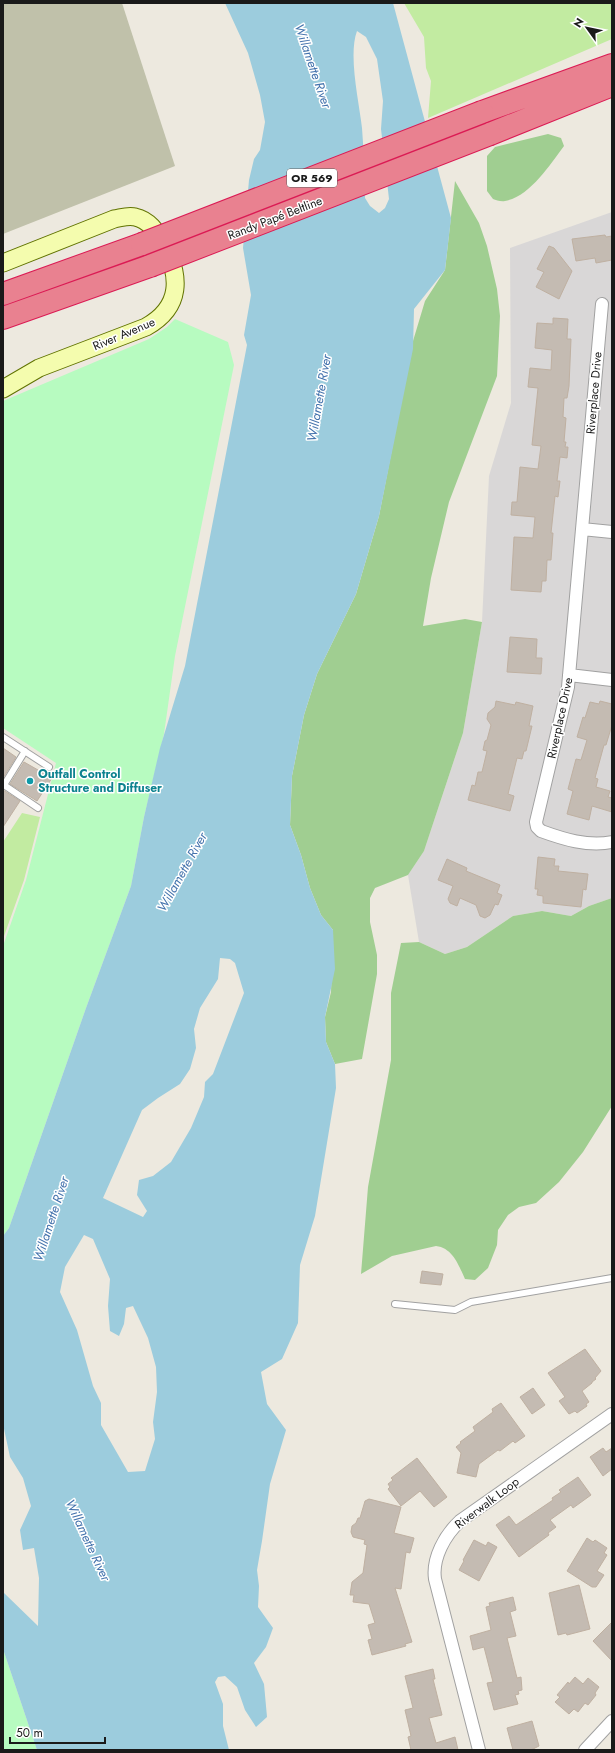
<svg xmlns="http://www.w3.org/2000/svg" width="615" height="1753" font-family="Jost,sans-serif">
<rect width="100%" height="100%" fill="#ede9df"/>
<path fill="#d9d7d7" d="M 612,212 L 612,898 L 589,906 L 571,916 L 542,911 L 513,916 L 467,947 L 445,954 L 419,942 L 408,875 L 424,851 L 463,733 L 482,622 L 489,476 L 511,403 L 510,248 Z"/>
<path fill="#c0c1aa" d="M 3,3 L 122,3 L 175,166 L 3,234 Z"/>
<path fill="#c2eba1" d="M 404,3 L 612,3 L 612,39 L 428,118 L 431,81 L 426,68 L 424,37 Z
M 22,813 L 40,817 L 24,880 L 3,939 L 3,842 Z"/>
<path fill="#a0ce91" d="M 548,134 L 561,138 L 564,146 C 550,165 529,197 505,201 C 501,202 496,200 493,199 L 487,191 L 487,156 L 495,147 Z
M 455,181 L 479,223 L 487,246 L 497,289 L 500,316 L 497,376 L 449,502 L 431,578 L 423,626 L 465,619 L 482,622 L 463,733 L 424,851 L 408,875 L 375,888 L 370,898 L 370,922 L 377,955 L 377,974 L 362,1059 L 335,1064 L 326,1042 L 325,1017 L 331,992 L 333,930 L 321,915 L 310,888 L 301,855 L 290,825 L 292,776 L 304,715 L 317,674 L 356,594 L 379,516 L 413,341 L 425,301 L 445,270 Z
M 612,898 L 612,1106 L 583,1152 L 559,1182 L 536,1203 L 519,1207 L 508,1215 L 498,1230 L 497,1245 L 488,1268 L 475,1280 L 465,1279 C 459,1266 453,1248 436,1246 L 392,1256 L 361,1274 L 368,1187 L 391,1060 L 391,993 L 401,943 L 419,942 L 445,954 L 467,947 L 513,916 L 542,911 L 571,916 L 589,906 Z"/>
<path fill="#b7fbc0" d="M 175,319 L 228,342 L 234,365 L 175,656 L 164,734 L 144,817 L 131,886 L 86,1008 L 9,1228 L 3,1236 L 3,946 L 26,880 L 56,763 L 3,728 L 3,401 L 149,339 L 167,327 Z
M 3,1649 L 37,1750 L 3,1750 Z"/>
<path fill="#9cccdd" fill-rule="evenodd" d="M 225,3 L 393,3 L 451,218 L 445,270 L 414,309 L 413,349 L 379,516 L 356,594 L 317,674 L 304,715 L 292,776 L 290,825 L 301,855 L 310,888 L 321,915 L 333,930 L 335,969 L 325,1017 L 326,1042 L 335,1064 L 336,1088 L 315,1216 L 300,1265 L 298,1323 L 282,1359 L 261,1372 L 267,1404 L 286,1430 L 270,1484 L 262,1541 L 257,1570 L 259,1586 L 258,1607 L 273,1628 L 266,1647 L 254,1663 L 264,1684 L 267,1717 L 256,1727 L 245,1710 L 237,1687 L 225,1676 L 218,1677 L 215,1682 L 223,1704 L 223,1726 L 229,1750 L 37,1750 L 3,1649 L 3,1592 L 38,1626 L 39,1578 L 34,1548 L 23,1550 L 20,1530 L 31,1506 L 23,1478 L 10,1457 L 3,1424 L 3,1236 L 9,1228 L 86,1008 L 131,886 L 144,817 L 160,748 L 185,666 L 247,345 L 244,335 L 251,295 L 243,248 L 249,180 L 254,159 L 260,150 L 265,122 L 260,95 L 248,53 ZM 357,31 L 366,37 L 377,59 L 383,101 L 381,129 L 389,199 L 385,208 L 379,213 L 370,206 L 365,198 C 364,175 364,151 362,128 C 359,101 348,55 357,31 ZM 220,958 L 230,959 L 235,963 L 244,993 L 213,1074 L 205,1082 L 204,1097 L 191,1128 L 171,1162 L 153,1176 L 139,1180 L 137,1195 L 147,1211 L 143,1217 L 103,1198 L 142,1110 L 158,1098 L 180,1084 L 190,1069 L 196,1048 L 194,1029 L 200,1008 L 218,979 ZM 84,1235 L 93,1239 L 110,1279 L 108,1306 L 110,1331 L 119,1336 L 124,1324 L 126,1308 L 133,1306 L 148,1338 L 156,1367 L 157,1392 L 153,1422 L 155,1439 L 145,1471 L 128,1472 L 101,1425 L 101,1403 L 93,1386 L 77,1330 L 60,1292 L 65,1267 Z"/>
<path fill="#c4bbb2" stroke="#bfb0a1" d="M 605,235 L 606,237 L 612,236 L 612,260 L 596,263 L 595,258 L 576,261 L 572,239 Z
M 549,246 L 554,248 L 572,271 L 559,299 L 536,287 L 544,272 L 537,269 Z
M 553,318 L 568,319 L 567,339 L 571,339 L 569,386 L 567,398 L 564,398 L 563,417 L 566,418 L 564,442 L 566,442 L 565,447 L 568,447 L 567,458 L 560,457 L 557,481 L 560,481 L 558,497 L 555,496 L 551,533 L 553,533 L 551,560 L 547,560 L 546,581 L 542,581 L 541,592 L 511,590 L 514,537 L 533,538 L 535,517 L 511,515 L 512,502 L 517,502 L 520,467 L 538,469 L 541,446 L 532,445 L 538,388 L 528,387 L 530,368 L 551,370 L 552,350 L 535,348 L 537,323 L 553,324 Z
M 510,637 L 537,639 L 536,658 L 542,658 L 541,674 L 507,672 Z
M 496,701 L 515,705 L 516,702 L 533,706 L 529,726 L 532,726 L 526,751 L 524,751 L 522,759 L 517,758 L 508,794 L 514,796 L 510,811 L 468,800 L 472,785 L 475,786 L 478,772 L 482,772 L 487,751 L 483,750 L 485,741 L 487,740 L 491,725 L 487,719 L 488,713 L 495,707 Z
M 600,701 L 612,704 L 612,725 L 606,745 L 604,745 L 595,778 L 598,779 L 596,787 L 610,791 L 608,797 L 612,798 L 612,812 L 592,806 L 589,820 L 567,814 L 573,791 L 568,789 L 576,759 L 581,760 L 587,740 L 577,737 L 583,717 L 585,718 L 590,702 L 599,704 Z
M 3,748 L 16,757 L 3,778 Z
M 24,762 L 52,778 L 37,801 L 10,784 Z
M 3,790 L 20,801 L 3,827 Z
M 538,857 L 555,859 L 554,866 L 559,866 L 558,871 L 588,874 L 586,890 L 583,889 L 581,907 L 543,903 L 543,896 L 537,895 L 538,889 L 535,889 Z
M 447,859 L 467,868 L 466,871 L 500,885 L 497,893 L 502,895 L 498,905 L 495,904 L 490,915 L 485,918 L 480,916 L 476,905 L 460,898 L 457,906 L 450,903 L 448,899 L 453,886 L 438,880 Z
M 422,1271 L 443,1274 L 441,1285 L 420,1283 Z
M 585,1349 L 601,1371 L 595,1378 L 596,1379 L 592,1382 L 592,1383 L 582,1391 L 589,1402 L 586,1404 L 587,1406 L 577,1413 L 575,1411 L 569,1414 L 559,1401 L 565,1397 L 548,1373 Z
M 533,1388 L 545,1405 L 532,1414 L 520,1397 Z
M 501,1403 L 525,1436 L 515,1443 L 513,1441 L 500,1451 L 498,1450 L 479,1464 L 476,1477 L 457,1473 L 461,1453 L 456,1447 L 461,1443 L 460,1442 L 475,1431 L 473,1427 L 493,1412 L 492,1409 Z
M 603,1448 L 606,1452 L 612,1448 L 612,1469 L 603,1476 L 590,1457 Z
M 417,1458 L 447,1497 L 434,1507 L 420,1491 L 401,1506 L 388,1489 L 390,1487 L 388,1484 L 393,1480 L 391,1478 Z
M 578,1477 L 591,1495 L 573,1508 L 571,1505 L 550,1520 L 556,1527 L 548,1533 L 549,1535 L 519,1557 L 496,1525 L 509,1516 L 516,1525 L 553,1500 L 552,1498 L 561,1492 L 559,1490 Z
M 369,1499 L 401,1507 L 394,1533 L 414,1538 L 410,1553 L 406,1552 L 401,1589 L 395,1588 L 412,1642 L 405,1644 L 406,1646 L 372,1655 L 368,1640 L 372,1639 L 368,1625 L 375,1623 L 369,1604 L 353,1602 L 354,1595 L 350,1595 L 352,1582 L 363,1573 L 367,1545 L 364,1544 L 365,1540 L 353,1537 L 351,1532 L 352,1526 L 356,1523 L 358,1518 L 360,1518 L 365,1501 Z
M 587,1538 L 593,1542 L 595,1540 L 607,1548 L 604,1553 L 607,1555 L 597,1571 L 604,1575 L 596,1587 L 592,1587 L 567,1571 Z
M 474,1540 L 486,1546 L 488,1542 L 497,1547 L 479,1581 L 459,1570 L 464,1561 L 463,1560 Z
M 579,1585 L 590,1629 L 567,1635 L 566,1633 L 558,1635 L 549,1593 Z
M 513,1597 L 516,1610 L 510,1612 L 516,1636 L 507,1638 L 517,1678 L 521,1677 L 522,1690 L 518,1691 L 519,1694 L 515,1695 L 518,1704 L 494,1710 L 487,1683 L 493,1682 L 484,1647 L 473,1650 L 470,1636 L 491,1630 L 486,1607 L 490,1606 L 489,1603 Z
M 612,1622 L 612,1661 L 593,1641 Z
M 433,1669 L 435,1679 L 433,1679 L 442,1715 L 429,1718 L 436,1743 L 455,1737 L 458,1750 L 411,1750 L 408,1737 L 411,1736 L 405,1710 L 413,1708 L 405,1676 Z
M 575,1677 L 583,1684 L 588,1678 L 599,1687 L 595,1693 L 596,1695 L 588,1705 L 585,1703 L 578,1712 L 574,1709 L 569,1714 L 555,1702 L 560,1697 L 557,1695 L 568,1682 L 569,1684 Z
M 532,1721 L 539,1746 L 531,1750 L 513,1750 L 507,1728 Z"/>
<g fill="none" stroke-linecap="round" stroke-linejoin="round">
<g stroke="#a1a1a1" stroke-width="8">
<path id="lane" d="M 3,737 L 49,767
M 25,751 L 4,785 L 38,808
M 395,1304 L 455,1310 L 471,1302 L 612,1278"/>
</g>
<g stroke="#a1a1a1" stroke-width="14">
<path id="street" d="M 602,304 L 568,687 L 536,822 L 537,827 L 541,831 C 563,839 588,847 612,842
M 582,529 L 612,532
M 569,675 L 612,680
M 479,1750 L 435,1579 C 432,1558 445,1535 460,1521 L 612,1414
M 585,1750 L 612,1721"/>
</g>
<g stroke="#617300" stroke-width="19">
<path id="secondary" d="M 3,263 L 114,219 C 121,218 128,215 135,217 C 149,220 156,231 163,243 C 181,276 182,307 146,327 L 39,368 L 3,389"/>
</g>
<g stroke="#db1b54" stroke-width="24">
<path id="highway" d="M 482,112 L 612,65
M 490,134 L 612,85
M 3,294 L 142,244
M 3,318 L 150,266"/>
</g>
<use href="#lane" stroke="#fff" stroke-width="6"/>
<use href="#street" stroke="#fff" stroke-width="12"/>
<use href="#secondary" stroke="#f4fcae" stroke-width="17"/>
<use href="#highway" stroke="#e98190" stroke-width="22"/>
<g stroke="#db1b54" stroke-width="24" stroke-linecap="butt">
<path id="highway-bridge" d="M 142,244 L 482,112
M 150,266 L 490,134"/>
</g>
<use href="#highway-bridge" stroke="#e98190" stroke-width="22"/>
</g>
<circle fill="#0f9aa8" stroke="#fff" stroke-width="1.5" cx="30" cy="781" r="4"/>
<g text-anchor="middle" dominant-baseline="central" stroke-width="3" stroke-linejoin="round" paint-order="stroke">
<rect fill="#fff" stroke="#5f5f5f" stroke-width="1" x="287" y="169" width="50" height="18" rx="3"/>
<g font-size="11" font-weight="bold" fill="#1a1a1a">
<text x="312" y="178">OR 569</text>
</g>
<g font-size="12" fill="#1a1a1a" stroke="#fff">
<text transform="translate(275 218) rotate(-21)">Randy Papé Beltline</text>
<text transform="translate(124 334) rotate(-23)">River Avenue</text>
<text transform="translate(594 393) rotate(-85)">Riverplace Drive</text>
<text transform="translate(560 718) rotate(-78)">Riverplace Drive</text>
<text transform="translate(487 1503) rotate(-37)">Riverwalk Loop</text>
</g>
<g font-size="12" font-weight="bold" fill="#0d838f" stroke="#fff" text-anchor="start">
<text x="38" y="774">Outfall Control<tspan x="38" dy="14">Structure and Diffuser</tspan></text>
</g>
<g font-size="13" font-style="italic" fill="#4473ad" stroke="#fff">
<text transform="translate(313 66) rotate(71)">Willamette River</text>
<text transform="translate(319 398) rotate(-80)">Willamette River</text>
<text transform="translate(182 872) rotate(-61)">Willamette River</text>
<text transform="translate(51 1219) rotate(-72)">Willamette River</text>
<text transform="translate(88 1540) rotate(65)">Willamette River</text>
</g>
</g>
<rect width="615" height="1753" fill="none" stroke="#1a1a1a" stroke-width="8"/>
<g transform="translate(587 28) rotate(303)" stroke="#ffffff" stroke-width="3" paint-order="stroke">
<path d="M0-3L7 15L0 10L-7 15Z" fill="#1a1a1a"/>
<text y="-6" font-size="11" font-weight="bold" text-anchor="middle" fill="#1a1a1a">N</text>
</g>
<path d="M10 1737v6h95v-6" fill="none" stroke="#1a1a1a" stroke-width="2"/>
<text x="16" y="1737" font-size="12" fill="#1a1a1a" stroke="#ffffff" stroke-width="3" paint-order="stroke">50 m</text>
</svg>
